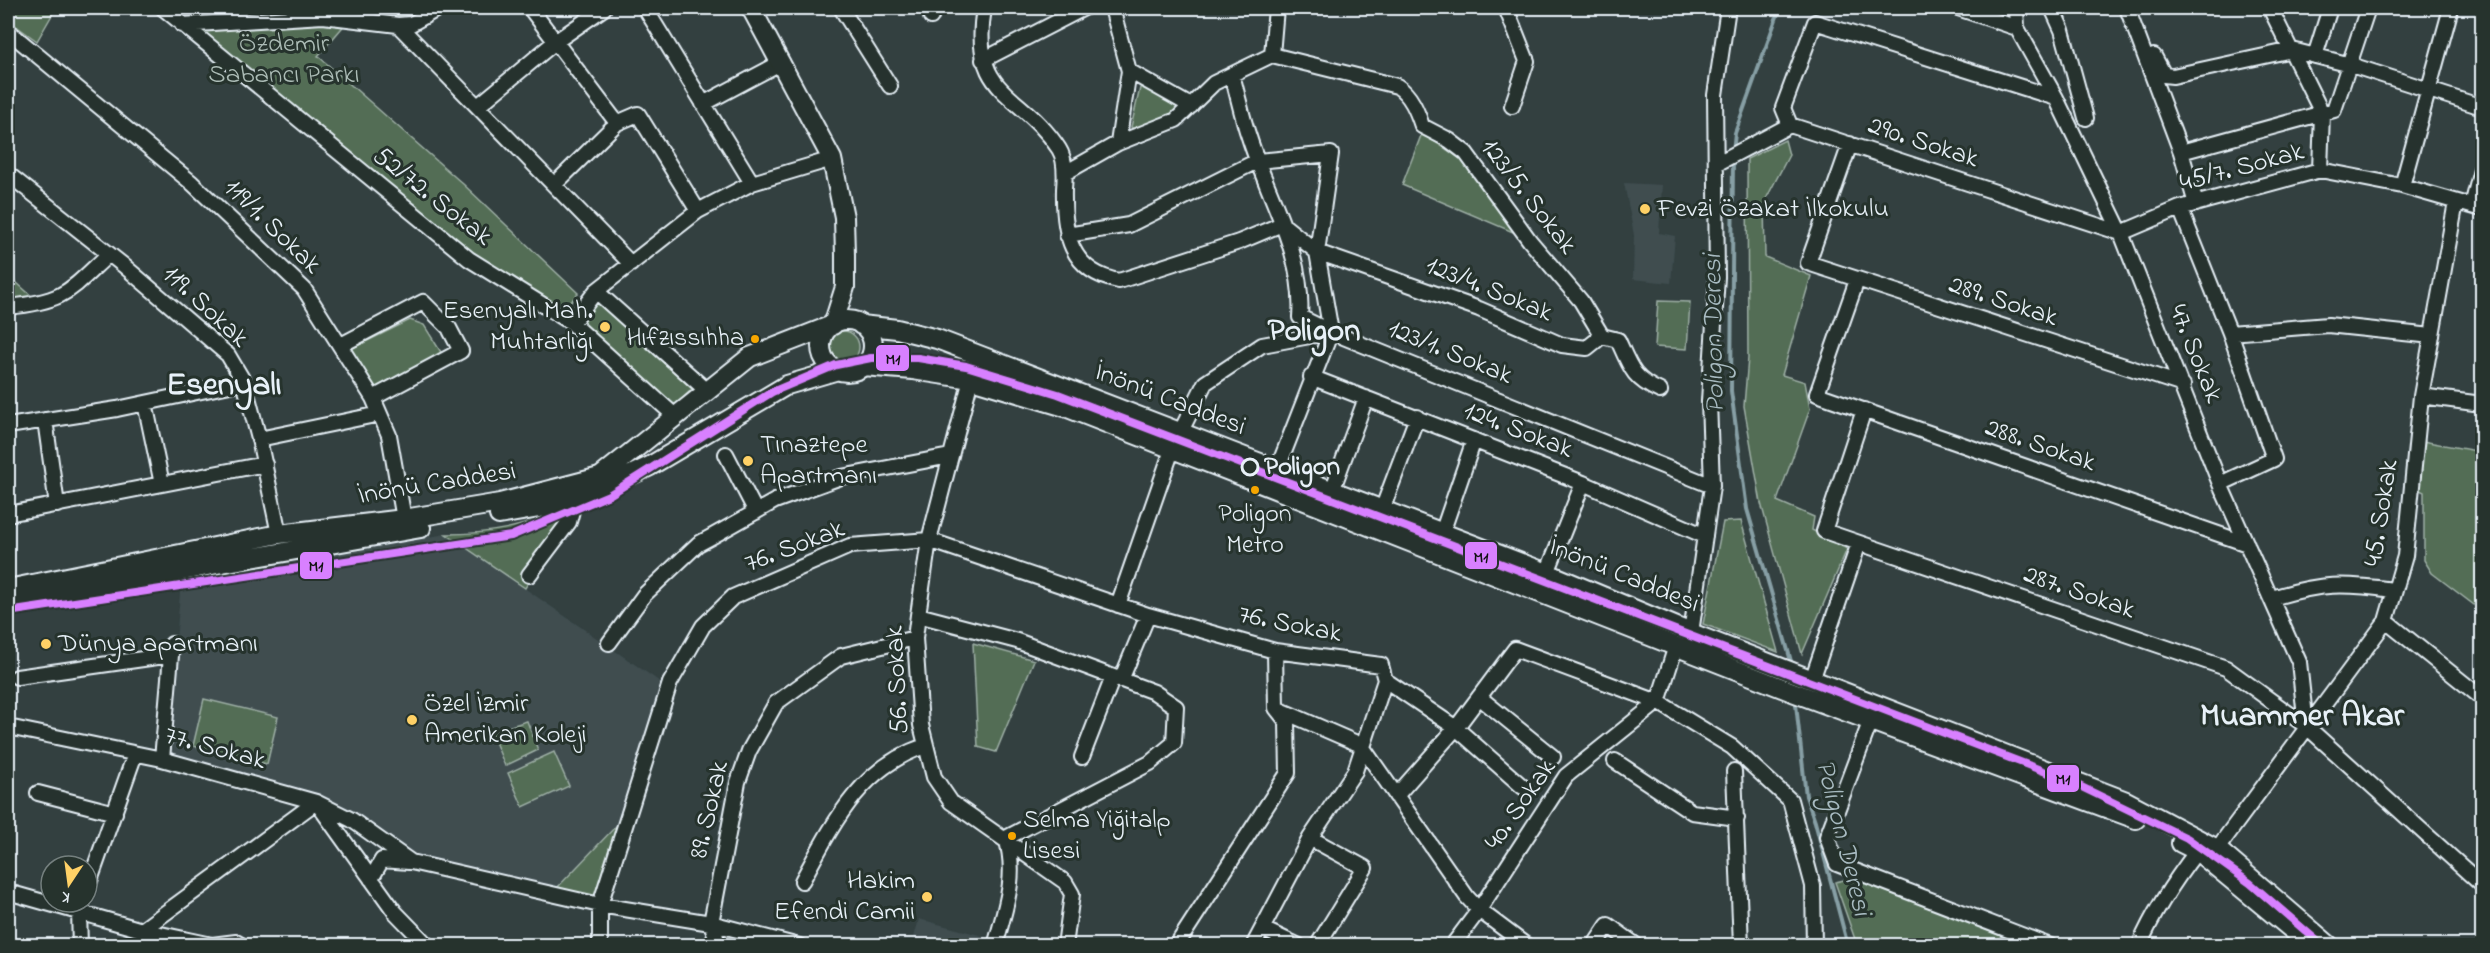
<svg xmlns="http://www.w3.org/2000/svg" width="2490" height="953" font-family="'Indie Flower',sans-serif">
<rect width="100%" height="100%" fill="#334040"/>
<filter id="ink" filterUnits="userSpaceOnUse"><feTurbulence type="fractalNoise" baseFrequency=".0167" numOctaves="2"/><feDisplacementMap in="SourceGraphic" scale="12" xChannelSelector="R" yChannelSelector="G"/><feConvolveMatrix kernelMatrix="1 2 1 2 8 2 1 2 1" color-interpolation-filters="sRGB"/></filter>
<g filter="url(#ink)">
<path fill="#3f4d50" d="M 1624,183 L 1662,185 L 1659,233 L 1675,236 L 1671,283 L 1633,279 L 1634,235 Z
M 446,534 L 666,686 L 618,824 L 555,890 L 416,857 L 322,799 L 167,754 L 181,581 Z
M 919,919 L 983,936 L 980,945 L 912,945 Z"/>
<path fill="#536d54" stroke="#9eafa6" stroke-width="1.5" d="M 8,8 L 56,8 L 37,41 L 8,20 Z
M 170,8 L 427,8 L 396,20 L 183,19 Z
M 347,22 L 318,56 L 463,184 L 578,293 L 562,313 L 473,258 L 191,28 Z
M 1140,88 L 1146,88 L 1181,106 L 1176,114 L 1136,131 L 1131,127 Z
M 1422,133 L 1465,162 L 1520,235 L 1402,185 Z
M 1785,140 L 1789,155 L 1764,203 L 1765,257 L 1811,276 L 1782,375 L 1805,382 L 1810,409 L 1777,501 L 1814,517 L 1812,530 L 1847,549 L 1802,654 L 1761,503 L 1744,406 L 1748,358 L 1747,159 Z
M 8,275 L 36,300 L 8,302 Z
M 597,301 L 692,389 L 673,408 L 581,324 Z
M 1658,301 L 1690,302 L 1687,349 L 1655,347 Z
M 410,320 L 424,325 L 444,357 L 373,391 L 351,349 Z
M827 347a16 16 0 1 1 32 0a16 16 0 1 1-32 0Z
M 2417,440 L 2482,452 L 2482,611 L 2432,573 L 2424,560 L 2424,492 L 2414,487 Z
M 565,510 L 563,528 L 525,588 L 446,534 C 493,534 522,527 565,510 Z
M 1741,521 L 1778,652 L 1703,624 L 1723,522 Z
M 973,643 L 1034,660 L 996,752 L 978,747 Z
M 204,699 L 278,717 L 267,764 L 193,746 Z
M 527,721 L 538,750 L 505,766 L 491,732 Z
M 554,752 L 569,786 L 523,807 L 508,773 Z
M 618,824 L 596,900 L 555,890 Z
M 1853,878 L 2025,945 L 1857,945 L 1835,882 Z"/>
<g fill="none" stroke-linecap="round" stroke-linejoin="round">
<path stroke="#879fa5" stroke-width="4" d="M 1733,152 L 1735,133 L 1780,8
M 1733,159 L 1731,391 L 1747,509 L 1791,661
M 1796,704 L 1806,796 L 1815,822 L 1848,946"/>
<g stroke="#e8f1f8" stroke-width="18">
<path id="minor" d="M 163,8 L 469,259 L 572,323 L 676,417
M 530,8 L 617,123 L 638,114 L 698,211
M 645,8 L 752,183
M 841,8 L 890,86
M 984,8 C 969,97 1022,91 1059,149 C 1066,160 1065,177 1064,189 C 1063,233 1070,272 1119,281 L 1239,242 L 1282,224
M 1112,8 L 1129,71 L 1118,143
M 1506,8 L 1527,61 L 1512,106
M 1958,8 L 2017,28
M 2016,8 L 2017,28 L 2056,98 L 2121,233 L 2220,484 L 2299,662 L 2306,726
M 2052,8 L 2062,30 L 2086,118
M 2127,8 L 2181,152 L 2196,204
M 2270,8 L 2322,113 L 2320,170
M 931,17 L 932,8
M 182,25 L 323,16 L 398,25 L 411,24 L 439,8
M 398,25 L 631,264
M 8,31 L 192,183 L 304,289 L 373,398 L 389,435 L 404,519
M 1272,55 L 1397,86 C 1411,95 1417,111 1422,126 L 1449,140 L 1466,153 L 1530,241 L 1581,301 L 1602,336
M 1272,55 L 1276,8
M 2154,56 L 2164,75 L 2173,76 L 2292,50 L 2351,65 L 2482,107
M 2315,56 L 2330,8
M 983,60 L 1084,8
M 1129,71 L 1191,106
M 1232,75 C 1238,96 1242,117 1249,137 C 1267,195 1305,255 1300,317 L 1331,332 L 1712,486
M 703,104 L 782,62
M 478,106 L 555,42 L 604,8
M 1790,125 L 1783,108 L 1815,22 L 2056,98
M 1850,144 L 1808,263 L 2183,385
M 2181,152 L 2334,110 L 2368,8
M 1716,164 L 1790,125 L 2121,233 L 2180,208 L 2320,170 L 2402,186 L 2482,209
M 1065,173 L 1118,143 L 1176,120 L 1214,83 L 1272,55
M 8,174 L 123,265 L 228,355 L 244,382 L 259,439 L 279,534
M 555,184 L 617,123
M 2402,186 L 2451,8
M 2472,206 L 2482,166
M 2180,208 L 2230,333 L 2274,459 L 2220,484
M 1282,224 L 1317,252 L 1479,309 L 1562,345 L 1587,348 L 1602,336
M 1067,235 L 1129,225 L 1257,161 L 1331,154 L 1317,252 L 1331,332 L 1277,470
M 1857,280 L 1817,394 L 2247,544
M 596,291 L 706,390
M 8,307 C 66,301 68,292 109,254
M 572,323 L 596,291 L 698,211 L 752,183 L 832,159
M 2230,333 L 2328,325 L 2432,336
M 1602,336 L 1618,340 C 1630,367 1633,379 1660,391
M 341,345 L 423,302 L 449,328 L 461,351 L 373,398
M 1311,377 L 1583,483 L 1705,536
M 971,379 L 929,540 L 918,615 L 915,638 L 921,725 L 934,777 L 951,802 L 1065,882 L 1072,894 L 1065,946
M 2421,396 L 2482,404
M 145,403 L 162,484
M 1864,410 L 1824,531 L 2226,668 L 2306,726 L 2482,885
M 45,420 L 57,505
M 8,426 L 117,409 L 244,382
M 259,439 L 380,414
M 726,454 L 756,512
M 1332,491 L 1366,398
M 1382,510 L 1417,417
M 8,514 L 265,464
M 1442,533 L 1474,440
M 1547,573 L 1583,483
M 529,575 L 569,522 L 576,496
M 2272,598 C 2321,583 2343,583 2393,590
M 1118,605 L 1173,447 L 1205,383 L 1262,345 L 1331,332
M 918,615 L 1017,641 L 1154,692 L 1176,707 L 1174,743 L 1150,763 L 1006,838
M 2386,621 L 2482,698
M 1691,633 L 1712,486 L 1709,401 L 1717,277 L 1715,95 L 1728,8
M 609,643 L 644,595 L 698,544 L 711,537 L 775,501 L 841,477 L 950,456
M 17,677 L 171,655
M 1121,680 L 1148,615
M 1385,680 L 1456,728 L 1523,787
M 1812,680 L 1859,543
M 1479,697 L 1553,757
M 1278,709 L 1361,745
M 1871,720 L 1827,837 L 1837,864 L 2050,946
M 8,727 L 162,759 L 316,802 L 352,820 L 411,862 L 600,905 L 711,923 L 799,946
M 1361,745 L 1467,897 L 1479,910 L 1527,946
M 1082,757 L 1113,677
M 162,759 L 172,644
M 1615,761 L 1692,812 L 1737,818
M 1734,771 L 1741,946
M 38,793 L 115,813
M 1396,796 L 1456,728 L 1515,649 L 1658,702 L 1732,747 L 1790,800 L 1813,886 L 1814,946
M 317,803 L 395,912 L 428,946
M 1310,838 L 1365,868 L 1317,946
M 2217,849 L 2386,621 L 2405,556 L 2421,396 L 2456,202
M 371,879 L 382,860 L 409,862
M 802,881 C 833,824 860,767 925,746
M 87,889 L 135,754
M 8,892 L 142,930 L 212,945 L 236,942 L 243,946
M 1263,929 L 1299,946
M 80,946 L 79,911 L 82,904
M 146,946 L 142,930 L 316,802
M 600,946 L 600,905 L 670,683 L 703,626 L 733,597 L 850,546 L 929,540 L 1148,615 L 1275,651 L 1381,665 L 1385,680 L 1355,771 L 1310,838 L 1253,946
M 714,946 L 716,937 L 711,923 L 738,782 L 749,751 L 776,703 L 841,656 L 915,638
M 995,946 C 1005,909 1018,876 1006,838
M 1176,946 L 1288,773 L 1287,722 L 1276,708 L 1275,651
M 1452,946 L 1479,910 L 1566,776 L 1658,702 L 1676,646
M 1594,946 L 1608,925 L 1637,946
M 2139,946 C 2154,911 2174,881 2197,851"/>
</g>
<g stroke="#e8f1f8" stroke-width="22">
<path id="major" d="M 751,8 L 832,159 L 844,217 L 845,255 L 845,287 L 833,325
M821 346a26 26 0 1 1 52 0a26 26 0 1 1-52 0Z
M 861,325 L 897,329 L 937,339 L 1547,573 L 1691,633 L 2126,801 L 2217,849 L 2330,946
M 863,366 L 913,370 L 971,379 L 1068,408 L 1790,691 L 2136,819
M 499,515 L 574,502 L 650,466 L 787,385 L 838,370
M 8,589 L 279,534 L 404,519 L 500,503 L 600,477 L 750,357 L 830,326
M 8,606 L 222,563 L 421,528
M 2181,843 L 2197,851 L 2312,946"/>
</g>
<use href="#minor" stroke="#26332d" stroke-width="14"/>
<use href="#major" stroke="#26332d" stroke-width="18"/>
<g stroke="#26332d" stroke-width="12">
<path id="metro-1" d="M 8,612 L 511,536 L 609,495 L 772,392 L 836,365 L 871,358 L 918,358 L 966,366 L 1058,394 L 2067,780 L 2187,838 L 2250,883 L 2323,946"/>
</g>
<use href="#metro-1" stroke="#d880ff" stroke-width="8"/>
</g>
</g>
<g fill="#ffd166" stroke="#26332d" stroke-width="2">
<circle cx="1645" cy="209" r="6"/>
<circle cx="605" cy="327" r="6"/>
<circle cx="748" cy="461" r="6"/>
<circle cx="46" cy="644" r="6"/>
<circle cx="412" cy="720" r="6"/>
<circle cx="927" cy="897" r="6"/>
</g>
<g fill="#f7a600" stroke="#26332d" stroke-width="2">
<circle cx="755" cy="339" r="5"/>
<circle cx="1255" cy="490" r="5"/>
<circle cx="1012" cy="836" r="5"/>
</g>
<circle fill="#26332d" stroke="#e8f1f8" stroke-width="3" cx="1250" cy="467" r="8"/>
<g text-anchor="middle" dominant-baseline="central" stroke-width="6" stroke-linejoin="round" paint-order="stroke">
<g font-size="26" fill="#e8f1f8" stroke="#26332d" text-anchor="end">
<text x="744" y="339">Hıfzıssıhha</text>
<text x="1255" y="515" text-anchor="middle">Poligon<tspan x="1255" dy="31">Metro</tspan></text>
<text x="1023" y="821" text-anchor="start">Selma Yiğitalp<tspan x="1023" dy="31">Lisesi</tspan></text>
</g>
<g font-size="27" fill="#acbcb6" stroke="#26332d">
<text x="284" y="44">Özdemir<tspan x="284" dy="31">Sabancı Parkı</tspan></text>
</g>
<g font-size="27" fill="#e8f1f8" stroke="#26332d">
<text transform="translate(1923 143) rotate(18)">290. Sokak</text>
<text transform="translate(2242 168) rotate(-15)">45/7. Sokak</text>
<text transform="translate(432 197) rotate(38)">52/72. Sokak</text>
<text transform="translate(1528 197) rotate(52)">123/5. Sokak</text>
<text transform="translate(272 227) rotate(44)">119/1. Sokak</text>
<text transform="translate(1489 290) rotate(22)">123/4. Sokak</text>
<text transform="translate(2003 302) rotate(18)">289. Sokak</text>
<text transform="translate(205 307) rotate(43)">119. Sokak</text>
<text transform="translate(1450 353) rotate(22)">123/1. Sokak</text>
<text transform="translate(2195 354) rotate(68)">47. Sokak</text>
<text transform="translate(1170 400) rotate(21)">İnönü Caddesi</text>
<text transform="translate(1518 431) rotate(21)">124. Sokak</text>
<text transform="translate(2040 446) rotate(19)">288. Sokak</text>
<text transform="translate(437 484) rotate(-9)">İnönü Caddesi</text>
<text transform="translate(2382 513) rotate(-81)">45. Sokak</text>
<text transform="translate(795 547) rotate(-21)">76. Sokak</text>
<text transform="translate(1624 576) rotate(22)">İnönü Caddesi</text>
<text transform="translate(2079 593) rotate(19)">287. Sokak</text>
<text transform="translate(1290 625) rotate(11)">76. Sokak</text>
<text transform="translate(898 680) rotate(-93)">56. Sokak</text>
<text transform="translate(215 749) rotate(15)">77. Sokak</text>
<text transform="translate(1521 805) rotate(-55)">40. Sokak</text>
<text transform="translate(710 810) rotate(-77)">89. Sokak</text>
</g>
<g font-size="27" fill="#e8f1f8" stroke="#26332d" text-anchor="start">
<text x="1657" y="209">Fevzi Özakat İlkokulu</text>
<text x="593" y="311" text-anchor="end">Esenyalı Mah.<tspan x="593" dy="31">Muhtarlığı</tspan></text>
<text x="760" y="445">Tınaztepe<tspan x="760" dy="31">Apartmanı</tspan></text>
<text x="58" y="644">Dünya apartmanı</text>
<text x="424" y="704">Özel İzmir<tspan x="424" dy="31">Amerikan Koleji</tspan></text>
<text x="915" y="881" text-anchor="end">Hakim<tspan x="915" dy="31">Efendi Camii</tspan></text>
</g>
<g font-size="27" font-weight="bold" fill="#e8f1f8" stroke="#26332d" text-anchor="start">
<text x="1264" y="467">Poligon</text>
</g>
<g font-size="28" font-style="italic" fill="#a8bbc1" stroke="#26332d">
<text transform="translate(1715 334) rotate(-91)">Poligon Deresi</text>
<text transform="translate(1842 838) rotate(76)">Poligon Deresi</text>
</g>
<g font-size="33" font-weight="bold" fill="#e8f1f8" stroke="#26332d">
<text x="1314" y="332">Poligon</text>
<text x="224" y="386">Esenyalı</text>
<text x="2302" y="717">Muammer Akar</text>
</g>
</g>
<g stroke="#26332d" stroke-width="2">
<rect x="875" y="344" width="35" height="28" rx="6" fill="#d880ff"/>
<rect x="1464" y="541" width="34" height="29" rx="6" fill="#d880ff"/>
<rect x="299" y="551" width="34" height="29" rx="6" fill="#d880ff"/>
<rect x="2046" y="764" width="34" height="29" rx="6" fill="#d880ff"/>
</g>
<g font-size="16" text-anchor="middle" font-weight="bold" fill="#111">
<text x="893" y="364">M1</text>
<text x="1481" y="562">M1</text>
<text x="316" y="571">M1</text>
<text x="2063" y="784">M1</text>
</g>
<rect width="2490" height="953" fill="none" stroke="#26332d" stroke-width="30"/>
<rect x="15" y="15" width="2460" height="923" fill="none" stroke="#e8f1f8" stroke-width="2" filter="url(#ink)"/>
<g transform="translate(69 884) rotate(193)"><circle r="28" fill="#26332d" stroke="#747f7e" stroke-width="1.5"/>
<path d="M0-4.5L10 22L0 15L-10 22Z" fill="#ffd166"/>
<text y="-9" font-size="16" font-weight="bold" text-anchor="middle" fill="#e8f1f8">K</text>
</g>
</svg>
